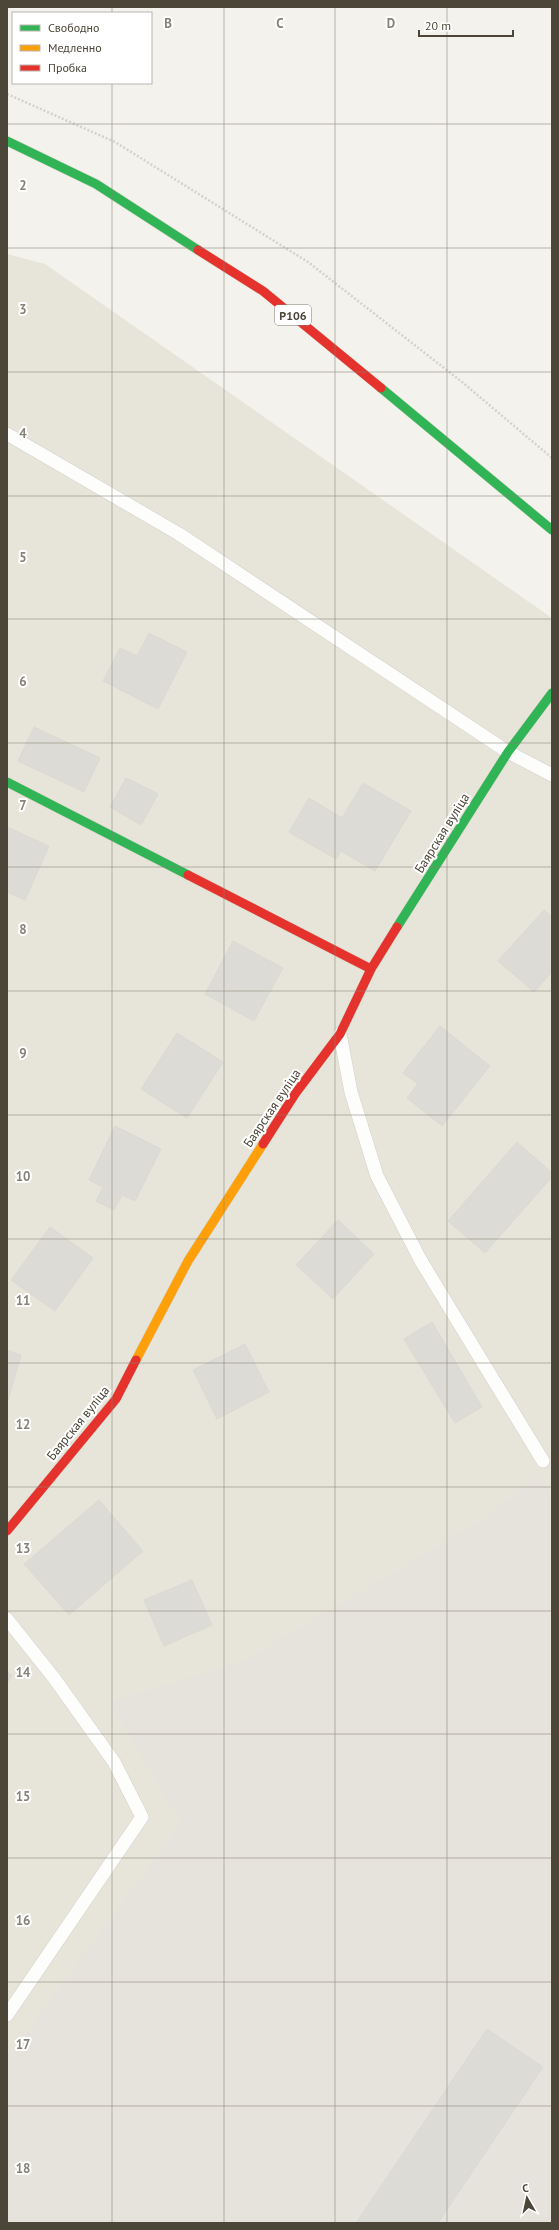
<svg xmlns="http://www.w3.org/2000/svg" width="559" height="2230" font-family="'PT Sans',sans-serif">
<rect width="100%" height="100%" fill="#f3f2ed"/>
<path fill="#e7e5da" d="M 7,254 L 45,264 L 552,618 L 552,2223 L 7,2223 Z"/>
<path fill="#e6e3dc" d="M 538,1475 L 552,1495 L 552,2223 L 7,2223 L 7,2058 L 181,1823 L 109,1702 L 245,1660 L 488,1516 Z"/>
<path fill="#dddbd5" stroke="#dbd9d2" d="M 149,633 L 187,652 L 158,709 L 103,681 L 120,648 L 137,656 Z
M 34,727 L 100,758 L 84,792 L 18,761 Z
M 126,778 L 158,794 L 141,825 L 110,807 Z
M 363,783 L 411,811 L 375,871 L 341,851 L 336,859 L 289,832 L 309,798 L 342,818 Z
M 7,827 L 49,846 L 25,900 L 7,892 Z
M 544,910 L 552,917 L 552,972 L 534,992 L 498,961 Z
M 233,941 L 283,968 L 254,1021 L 205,994 Z
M 440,1026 L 490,1066 L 442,1126 L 407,1098 L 418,1084 L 403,1073 Z
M 177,1033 L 223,1062 L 187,1118 L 141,1089 Z
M 115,1126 L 161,1149 L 135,1201 L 122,1195 L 114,1210 L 96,1201 L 103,1187 L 89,1180 Z
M 517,1142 L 552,1173 L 552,1177 L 485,1253 L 448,1221 Z
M 338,1220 L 374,1254 L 333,1299 L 296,1265 Z
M 50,1227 L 93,1258 L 55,1311 L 11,1280 Z
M 432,1322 L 482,1407 L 455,1423 L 404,1339 Z
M 245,1344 L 269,1392 L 217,1419 L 193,1370 Z
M 7,1350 L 21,1355 L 7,1404 Z
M 99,1500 L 143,1551 L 69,1615 L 24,1564 Z
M 192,1580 L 212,1625 L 164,1646 L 144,1600 Z
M 7,1672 L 12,1675 L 7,1683 Z
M 487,2029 L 543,2067 L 438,2223 L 356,2223 Z"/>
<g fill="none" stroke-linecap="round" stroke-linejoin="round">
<g stroke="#d1d0ca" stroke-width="14">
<path id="lane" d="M 7,434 L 179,534 L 508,752 L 552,775
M 340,1034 L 351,1092 L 377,1176 L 421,1261 L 543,1461
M 7,1619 L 54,1678 L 114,1762 L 142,1817 L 7,2015"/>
</g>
<g stroke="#d3d1c3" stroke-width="10">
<path id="fast" d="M 7,141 L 96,184 L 198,250
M 381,388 L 552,530
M 7,782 L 188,875
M 397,927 L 508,752 L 552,693"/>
</g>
<g stroke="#d3d1c3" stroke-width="10">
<path id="slow" d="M 136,1360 L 188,1261 L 263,1144"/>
</g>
<g stroke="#d3d1c3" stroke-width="10">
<path id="jam" d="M 198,250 L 263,291 L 381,388
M 188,875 L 371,969
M 263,1144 L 295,1094 L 340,1034 L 371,969 L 397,927
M 7,1531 L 116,1399 L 136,1360"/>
</g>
<path stroke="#d3d2cb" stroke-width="2.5" stroke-dasharray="2 2" stroke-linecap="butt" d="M 7,94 L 115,142 L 308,262 L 462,382 L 552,458"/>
<use href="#lane" stroke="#fdfdfc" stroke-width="13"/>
<use href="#fast" stroke="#30b455" stroke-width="9"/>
<use href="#slow" stroke="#ff9f0a" stroke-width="9"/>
<use href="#jam" stroke="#e5322d" stroke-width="9"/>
</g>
<path fill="none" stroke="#868277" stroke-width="1" stroke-opacity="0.55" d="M 112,7 L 112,13M 224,7 L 224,2223M 335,7 L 335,2223M 447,7 L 447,2223M 112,83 L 112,2223M 7,124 L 552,124M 7,248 L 552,248M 7,372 L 552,372M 7,496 L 552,496M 7,619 L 552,619M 7,743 L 552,743M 7,867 L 552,867M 7,991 L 552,991M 7,1115 L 552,1115M 7,1239 L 552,1239M 7,1363 L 552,1363M 7,1487 L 552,1487M 7,1611 L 552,1611M 7,1734 L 552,1734M 7,1858 L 552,1858M 7,1982 L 552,1982M 7,2106 L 552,2106"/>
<g text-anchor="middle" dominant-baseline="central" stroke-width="4" stroke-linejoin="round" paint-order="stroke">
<rect fill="#fff" stroke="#817e73" stroke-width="1" x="275" y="305" width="36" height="20" rx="3"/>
<g font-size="12" font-weight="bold" fill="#4b4637">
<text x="293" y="315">Р106</text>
</g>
<g font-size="13" fill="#4b4637" stroke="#fff">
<text transform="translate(442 833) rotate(-58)">Баярская вуліца</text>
<text transform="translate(272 1108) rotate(-56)">Баярская вуліца</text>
<text transform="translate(78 1423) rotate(-51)">Баярская вуліца</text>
</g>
</g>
<g font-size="13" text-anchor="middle" font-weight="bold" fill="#868277" stroke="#fff" stroke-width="4" stroke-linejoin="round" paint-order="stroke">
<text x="168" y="28">B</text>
<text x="280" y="28">C</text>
<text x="391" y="28">D</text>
<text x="23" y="190">2</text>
<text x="23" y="314">3</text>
<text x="23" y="438">4</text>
<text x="23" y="562">5</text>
<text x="23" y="686">6</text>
<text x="23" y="810">7</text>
<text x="23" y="934">8</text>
<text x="23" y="1058">9</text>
<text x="23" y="1181">10</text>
<text x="23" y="1305">11</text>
<text x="23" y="1429">12</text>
<text x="23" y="1553">13</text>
<text x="23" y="1677">14</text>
<text x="23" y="1801">15</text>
<text x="23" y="1925">16</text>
<text x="23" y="2049">17</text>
<text x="23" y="2173">18</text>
</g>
<rect width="559" height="2230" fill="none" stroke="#4b4637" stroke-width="16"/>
<rect x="12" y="12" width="140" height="72" fill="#ffffff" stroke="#b7b5af"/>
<rect x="20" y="25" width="20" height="6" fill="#30b455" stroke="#b7b5af"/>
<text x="48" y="32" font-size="12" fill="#4b4637">Свободно</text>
<rect x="20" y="45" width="20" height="6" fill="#ff9f0a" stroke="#b7b5af"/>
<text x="48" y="52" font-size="12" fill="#4b4637">Медленно</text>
<rect x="20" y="65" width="20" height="6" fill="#e5322d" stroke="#b7b5af"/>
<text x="48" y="72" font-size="12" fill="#4b4637">Пробка</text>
<g transform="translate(527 2198) rotate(351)" stroke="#ffffff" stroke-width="3" paint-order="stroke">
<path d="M0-3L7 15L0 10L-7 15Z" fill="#4b4637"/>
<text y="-6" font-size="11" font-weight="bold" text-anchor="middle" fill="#4b4637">С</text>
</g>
<path d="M419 30v6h94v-6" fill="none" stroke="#4b4637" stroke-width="2"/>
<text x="425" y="30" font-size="12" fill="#4b4637" stroke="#ffffff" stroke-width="3" paint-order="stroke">20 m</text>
</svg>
